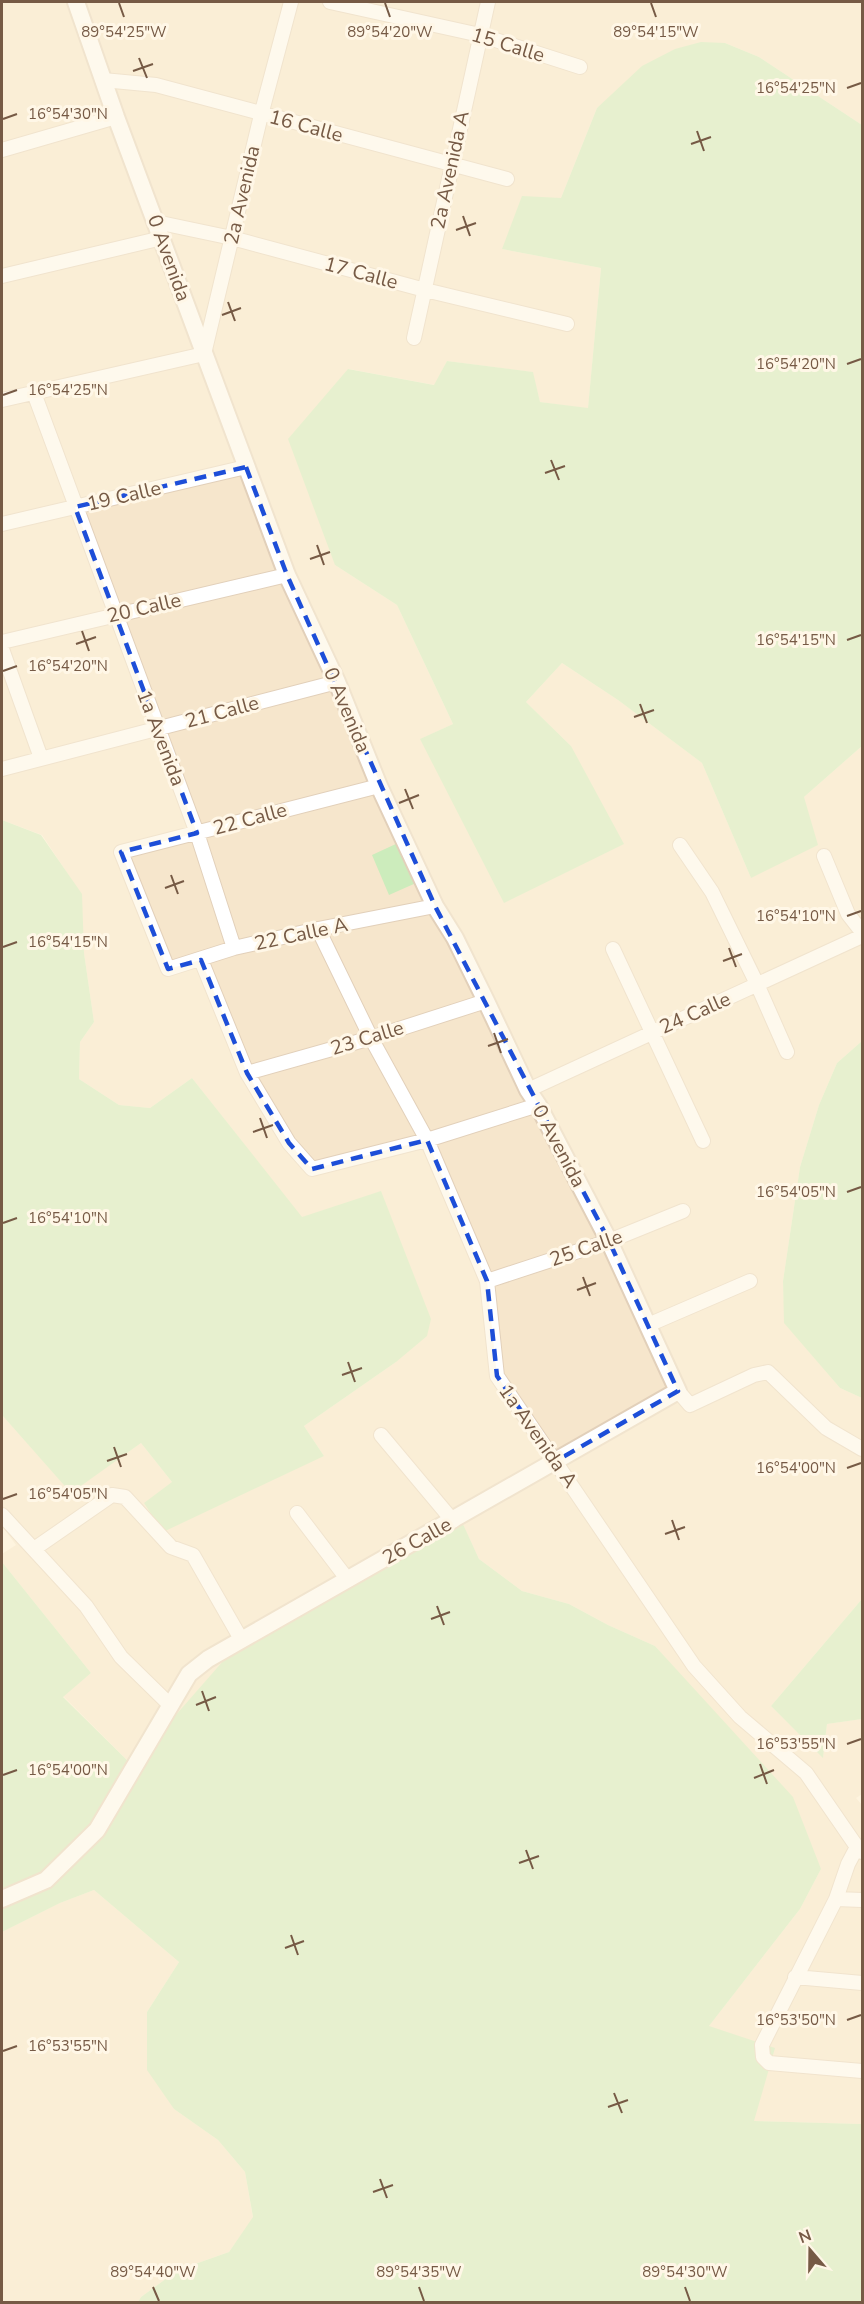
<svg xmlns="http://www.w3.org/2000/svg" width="864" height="2304" font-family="'Nunito Sans',sans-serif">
<rect width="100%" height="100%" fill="#fef4df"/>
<path fill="#f6e6cc" d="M 2,2 L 862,2 L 862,125 L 759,57 L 725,43 L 597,108 L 561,198 L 502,249 L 601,268 L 588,409 L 540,402 L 532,372 L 447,361 L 435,385 L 349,369 L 335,565 L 397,605 L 453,724 L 421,739 L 571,746 L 526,702 L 562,663 L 618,700 L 702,763 L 751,878 L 804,797 L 862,746 L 862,1041 L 837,1063 L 819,1105 L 800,1167 L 783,1281 L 785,1323 L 840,1388 L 862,1398 L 862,1599 L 771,1706 L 823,1757 L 827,1724 L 862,1719 L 862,1794 L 856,1798 L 862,1805 L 862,2124 L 754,2121 L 708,2027 L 800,1909 L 821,1869 L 712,1711 L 655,1646 L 608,1625 L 569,1604 L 522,1591 L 479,1559 L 462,1523 L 132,1765 L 63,1696 L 91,1673 L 2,1562 L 2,1554 L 16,1545 L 2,1526 L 2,1415 L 71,1492 L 141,1443 L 172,1482 L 324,1456 L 304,1426 L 396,1362 L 302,1218 L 192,1078 L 150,1108 L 119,1105 L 79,1079 L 80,1042 L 94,1022 L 84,953 L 81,894 L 42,835 L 2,820 Z
M 94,1890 L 179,1962 L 147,2012 L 174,2109 L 218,2140 L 245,2172 L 253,2218 L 229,2252 L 178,2270 L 141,2297 L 138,2302 L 2,2302 L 2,1932 L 60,1903 Z"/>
<path fill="#ccecbc" d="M 701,42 L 725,43 L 759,57 L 862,125 L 862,746 L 804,797 L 818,845 L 751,878 L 702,763 L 618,700 L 562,663 L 526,702 L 571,746 L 624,844 L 504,903 L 420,739 L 453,724 L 397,605 L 335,565 L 288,439 L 348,369 L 434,385 L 447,361 L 533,372 L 540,402 L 588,408 L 601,268 L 502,249 L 522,196 L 561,198 L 597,108 L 642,66 L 675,49 Z
M 2,820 L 41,835 L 82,894 L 84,953 L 94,1022 L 80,1042 L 79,1079 L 119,1105 L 150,1108 L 192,1078 L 302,1217 L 381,1191 L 431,1319 L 427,1336 L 396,1362 L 304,1426 L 324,1456 L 163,1532 L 144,1503 L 172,1482 L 141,1443 L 71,1493 L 2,1415 Z
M 398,843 L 416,883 L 389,895 L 372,855 Z
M 862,1041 L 862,1398 L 840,1388 L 784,1323 L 783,1281 L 800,1167 L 819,1105 L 837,1063 Z
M 462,1522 L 479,1559 L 522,1591 L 569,1604 L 608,1625 L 655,1646 L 793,1797 L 821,1869 L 800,1909 L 709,2026 L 775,2048 L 754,2121 L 862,2124 L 862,2302 L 138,2302 L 141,2297 L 178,2270 L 229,2252 L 253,2217 L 245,2172 L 218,2140 L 174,2109 L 147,2070 L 147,2012 L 179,1962 L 94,1890 L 60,1903 L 2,1932 L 2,1562 L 91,1673 L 63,1697 L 132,1765 L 224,1660 L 297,1612 Z
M 862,1599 L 862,1719 L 827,1724 L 823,1758 L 771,1706 Z"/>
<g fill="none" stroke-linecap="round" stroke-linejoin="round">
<g stroke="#e2d0ba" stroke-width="16">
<path id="minor" d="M 330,2 L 480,35 L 580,67
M 103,80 L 156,85 L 507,179
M 2,150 L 116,117
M 156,222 L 232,238 L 425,290 L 567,324
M 2,276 L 162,238
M 414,338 L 488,2
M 34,393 L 197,833 L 234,948
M 2,400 L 204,354 L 261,115 L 291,2
M 2,524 L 246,467
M 2,642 L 287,575
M 2,649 L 41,758
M 2,769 L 337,682
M 379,786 L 121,852 L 168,969 L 234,948 L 318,929 L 435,906
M 680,845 L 712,892 L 757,984 L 787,1052
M 824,856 L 848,914 L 862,932
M 318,929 L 371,1038 L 427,1140 L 487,1281 L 497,1376 L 694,1666 L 740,1717 L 806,1773 L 857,1847 L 862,1852
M 613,949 L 703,1141
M 201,960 L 247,1073 L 289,1143 L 312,1169 L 427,1140 L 538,1105
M 247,1073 L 371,1038 L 486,1001
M 528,1090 L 862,936
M 487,1281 L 609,1241 L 683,1211
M 648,1325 L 750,1281
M 678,1391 L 690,1405 L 754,1375 L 768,1372 L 826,1428 L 862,1449
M 381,1435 L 453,1521
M 297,1513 L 348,1580
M 2,1515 L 86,1606 L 121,1657 L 170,1705
M 34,1549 L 112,1495 L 125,1497 L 171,1547 L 193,1555 L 241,1639
M 857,1847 L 848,1864 L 836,1899 L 762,2045 L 763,2057 L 769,2063 L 862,2071
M 836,1899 L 862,1900
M 795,1977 L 862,1983"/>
</g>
<g stroke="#e2d0ba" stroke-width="20">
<path id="tertiary" d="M 2,1899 L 46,1880 L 97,1830 L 189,1674 L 208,1659 L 678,1391 L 609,1241 L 538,1105 L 528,1090 L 486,1001 L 455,938 L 435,906 L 379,786 L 337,682 L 287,575 L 116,117 L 76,2"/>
</g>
<use href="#minor" stroke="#fff" stroke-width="14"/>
<use href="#tertiary" stroke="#fff" stroke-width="16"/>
</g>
<path d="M0 0H864V2304H0ZM 246,467 L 287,575 L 435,906 L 609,1241 L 678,1391 L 556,1461 L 497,1376 L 487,1281 L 427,1140 L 312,1169 L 289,1143 L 247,1073 L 201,960 L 168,969 L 121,852 L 197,833 L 75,507 Z" fill="#fef4df" fill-opacity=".55" fill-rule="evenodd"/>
<path fill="none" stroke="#1d4ed8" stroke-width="4.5" stroke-dasharray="12 8" stroke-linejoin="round" d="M 246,467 L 287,575 L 435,906 L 609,1241 L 678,1391 L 556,1461 L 497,1376 L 487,1281 L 427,1140 L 312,1169 L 289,1143 L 247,1073 L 201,960 L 168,969 L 121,852 L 197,833 L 75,507 Z"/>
<path fill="none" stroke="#765a45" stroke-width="2" d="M 119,3 L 124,17M 385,3 L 390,17M 651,3 L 656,17M 139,58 L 147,78M 133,71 L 153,64M 847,88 L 861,83M 3,119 L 17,114M 697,131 L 704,151M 691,144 L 711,137M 463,216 L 470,236M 456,230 L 476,223M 228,302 L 235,321M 222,315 L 241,308M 847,364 L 861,359M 3,395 L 17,390M 551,460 L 559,480M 545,473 L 565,466M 317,545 L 324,565M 310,559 L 330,552M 82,631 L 89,651M 847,640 L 861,635M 76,644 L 96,637M 3,671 L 17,666M 640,704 L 647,723M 634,717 L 654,710M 405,789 L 413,809M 399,803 L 419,795M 171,875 L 178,894M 165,888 L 184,881M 847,916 L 861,911M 3,947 L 17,942M 729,948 L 736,967M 723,961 L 742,954M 494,1033 L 501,1053M 488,1046 L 508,1039M 260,1118 L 267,1138M 253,1132 L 273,1125M 847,1192 L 861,1187M 3,1223 L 17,1218M 583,1277 L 590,1296M 577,1290 L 596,1283M 348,1362 L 355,1382M 342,1375 L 362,1368M 114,1447 L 121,1467M 107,1461 L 127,1454M 847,1468 L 861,1463M 3,1499 L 17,1494M 672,1520 L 679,1540M 665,1534 L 685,1527M 437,1606 L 444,1625M 431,1619 L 450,1612M 202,1691 L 209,1711M 196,1705 L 216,1697M 847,1744 L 861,1739M 760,1764 L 767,1784M 3,1775 L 17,1770M 754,1778 L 774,1770M 526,1850 L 533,1869M 519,1863 L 539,1856M 291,1935 L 298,1955M 285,1948 L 304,1941M 847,2020 L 861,2015M 3,2051 L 17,2046M 614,2093 L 622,2113M 608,2107 L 628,2100M 380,2179 L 387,2198M 373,2192 L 393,2185M 153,2287 L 159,2301M 419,2287 L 424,2301M 685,2287 L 690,2301"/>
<g text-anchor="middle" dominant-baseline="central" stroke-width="6" stroke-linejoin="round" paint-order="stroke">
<g font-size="20" fill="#765a45" stroke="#fff7e7">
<text transform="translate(508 45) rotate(17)">15 Calle</text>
<text transform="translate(306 126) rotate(15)">16 Calle</text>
<text transform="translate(450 170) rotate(-78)">2a Avenida A</text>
<text transform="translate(242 195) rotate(-77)">2a Avenida</text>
<text transform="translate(169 258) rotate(70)">0 Avenida</text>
<text transform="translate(361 273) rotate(15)">17 Calle</text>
<text transform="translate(124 496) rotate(-13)">19 Calle</text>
<text transform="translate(144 608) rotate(-13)">20 Calle</text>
<text transform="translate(347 710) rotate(67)">0 Avenida</text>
<text transform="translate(222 712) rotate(-15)">21 Calle</text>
<text transform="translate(161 738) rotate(69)">1a Avenida</text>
<text transform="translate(250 819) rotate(-15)">22 Calle</text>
<text transform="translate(301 934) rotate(-12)">22 Calle A</text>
<text transform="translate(695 1013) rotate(-24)">24 Calle</text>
<text transform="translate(367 1038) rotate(-17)">23 Calle</text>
<text transform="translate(559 1146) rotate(62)">0 Avenida</text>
<text transform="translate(586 1248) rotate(-19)">25 Calle</text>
<text transform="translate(538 1436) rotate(55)">1a Avenida A</text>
<text transform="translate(417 1541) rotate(-29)">26 Calle</text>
</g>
</g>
<g font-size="15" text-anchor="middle" fill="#765a45" stroke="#fff7e7" stroke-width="6" stroke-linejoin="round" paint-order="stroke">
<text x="124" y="37">89°54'25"W</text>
<text x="390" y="37">89°54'20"W</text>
<text x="656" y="37">89°54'15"W</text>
<text x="796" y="93">16°54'25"N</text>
<text x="68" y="119">16°54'30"N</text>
<text x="796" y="369">16°54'20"N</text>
<text x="68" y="395">16°54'25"N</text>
<text x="796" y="645">16°54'15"N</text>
<text x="68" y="671">16°54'20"N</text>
<text x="796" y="921">16°54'10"N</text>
<text x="68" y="947">16°54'15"N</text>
<text x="796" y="1197">16°54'05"N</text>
<text x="68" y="1223">16°54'10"N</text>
<text x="796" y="1473">16°54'00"N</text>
<text x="68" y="1499">16°54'05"N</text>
<text x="796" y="1749">16°53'55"N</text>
<text x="68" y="1775">16°54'00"N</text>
<text x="796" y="2025">16°53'50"N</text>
<text x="68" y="2051">16°53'55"N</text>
<text x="153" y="2277">89°54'40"W</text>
<text x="419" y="2277">89°54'35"W</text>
<text x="685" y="2277">89°54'30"W</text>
</g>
<rect width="864" height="2304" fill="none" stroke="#765a45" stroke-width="6"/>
<g transform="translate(810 2250) rotate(340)" stroke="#fff7e7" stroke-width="4.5" paint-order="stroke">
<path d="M0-4.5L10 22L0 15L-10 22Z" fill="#765a45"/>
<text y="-9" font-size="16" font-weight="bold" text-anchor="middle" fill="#765a45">N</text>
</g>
</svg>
